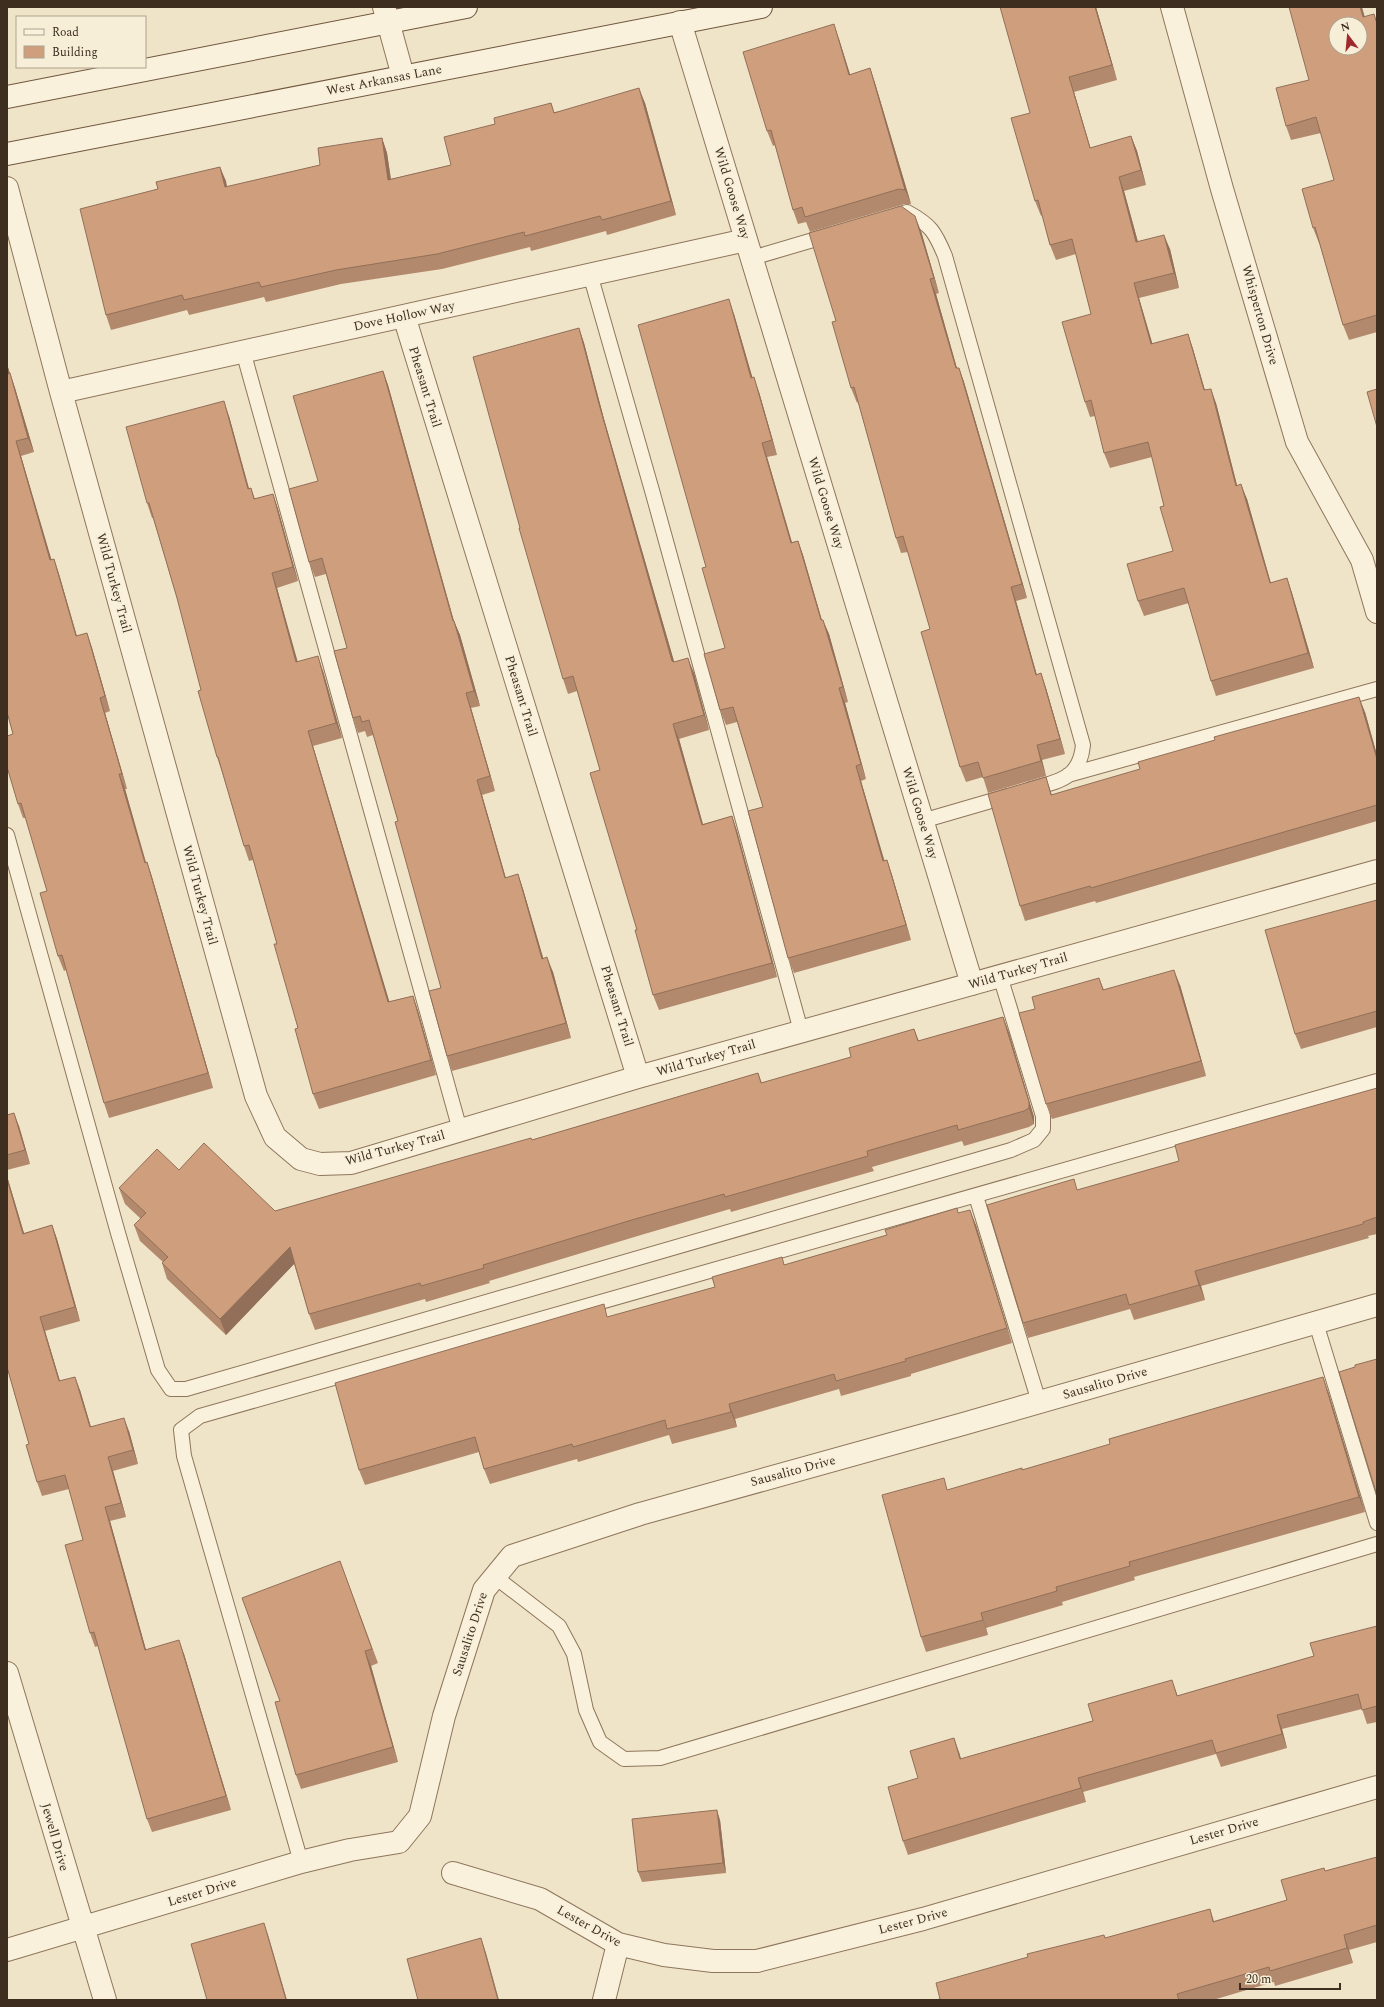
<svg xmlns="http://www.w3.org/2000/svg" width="1384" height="2007" font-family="Spectral,serif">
<rect width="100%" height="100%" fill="#f0e4c8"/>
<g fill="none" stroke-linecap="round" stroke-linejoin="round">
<g stroke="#8d765c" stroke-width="16">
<path id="service" d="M 898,215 L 907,212 C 931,225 935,232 945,256 L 1083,745 C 1080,778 1060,781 1031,789
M 752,258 L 830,235
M 590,274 L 653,494 L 801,1031
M 243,351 L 460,1130
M 1068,775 L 1377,689
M 922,821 L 1008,796
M 7,835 L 118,1233 L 158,1370 L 171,1389 L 186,1389 L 1011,1150 L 1034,1140 L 1043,1129 L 1043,1116 L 1000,976
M 976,1196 L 1039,1402
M 1316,1323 L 1377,1523
M 494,1576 L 559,1626 L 574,1654 L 586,1710 L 600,1742 L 624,1759 L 660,1758 L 1377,1544
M 301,1862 L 184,1456 L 181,1430 L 200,1416 L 1377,1081"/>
</g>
<g stroke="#8d765c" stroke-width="24">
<path id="minor" d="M 384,7 L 403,76
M 1172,7 L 1222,189 L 1297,442 L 1362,560 L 1377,612
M 680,22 L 972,984
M 7,188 L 61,392 L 256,1096 L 275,1137 L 301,1159 L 320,1164 L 351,1163 L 638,1077 L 1377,871
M 404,316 L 638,1077
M 61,392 L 746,240
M 7,1673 L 105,2000
M 453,1873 L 540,1899 L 618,1944 L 664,1955 L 713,1961 L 757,1961 L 923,1919 L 1377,1787
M 7,1950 L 301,1862 L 350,1850 L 399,1842 L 420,1816 L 444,1716 L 484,1590 L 512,1556 L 640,1514 L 963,1424 L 1377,1305
M 604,2000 L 618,1944"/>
</g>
<g stroke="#6f573f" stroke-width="24">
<path id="secondary" d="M 7,97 L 466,7
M 7,154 L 761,7"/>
</g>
<use href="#service" stroke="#faf1dc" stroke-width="14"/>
<use href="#minor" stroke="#faf1dc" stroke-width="22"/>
<use href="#secondary" stroke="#faf1dc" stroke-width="22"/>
</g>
<path fill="#b2896c" d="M 1096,7 L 1117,80 L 1074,92 L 1090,148 L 1131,136 L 1137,151 L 1146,185 L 1124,191 L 1138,242 L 1170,249 L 1179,288 L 1139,298 L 1152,344 L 1188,334 L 1193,349 L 1205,390 L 1216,403 L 1237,485 L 1247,499 L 1271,583 L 1287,578 L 1292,593 L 1314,668 L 1216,696 L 1211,681 L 1189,603 L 1144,616 L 1138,601 L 1173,551 L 1164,506 L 1152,457 L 1110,468 L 1104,453 L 1095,416 L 1090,417 L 1085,402 L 1091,314 L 1076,254 L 1056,260 L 1050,245 L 1042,215 L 1041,216 L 1035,201 L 1030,113 Z
M 1374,14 L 1377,22 L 1377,332 L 1349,340 L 1343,325 L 1319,242 L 1319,243 L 1313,228 L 1334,180 L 1321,133 L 1291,140 L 1286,126 L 1309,80 L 1364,17 Z
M 839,39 L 850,75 L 870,68 L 875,83 L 911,204 L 905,204 L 810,232 L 806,222 L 798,224 L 793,210 L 775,145 L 773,146 L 767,131 Z
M 551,103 L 554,112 L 645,103 L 676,215 L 607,235 L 606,231 L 531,251 L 530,247 L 442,269 L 341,284 L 266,302 L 264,297 L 189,315 L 187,310 L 111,330 L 106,315 L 158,189 L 220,167 L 227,187 L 320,165 L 382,138 L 387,153 L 391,179 L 451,165 L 495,124 Z
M 921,231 L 939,293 L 936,294 L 957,368 L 959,368 L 964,382 L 1027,598 L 1016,601 L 1037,675 L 1041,673 L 1046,688 L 1065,754 L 1042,760 L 1046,776 L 988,793 L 983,777 L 966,782 L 960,767 L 930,629 L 908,552 L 901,553 L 896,538 L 858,402 L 857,403 L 851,388 L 836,321 Z
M 734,314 L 752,378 L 759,392 L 777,455 L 767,457 L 792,542 L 798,541 L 803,555 L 822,620 L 829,634 L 848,702 L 845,703 L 866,779 L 861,781 L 884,861 L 887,860 L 892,875 L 911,940 L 794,973 L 788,958 L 763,807 L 737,722 L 726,725 L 720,710 L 725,648 L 706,567 Z
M 579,328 L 584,343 L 604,419 L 674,662 L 694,673 L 709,730 L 679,739 L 703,824 L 732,816 L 737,831 L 777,977 L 659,1010 L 653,995 L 637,930 L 600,770 L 577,691 L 568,694 L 563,679 L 520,528 Z
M 7,364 L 15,388 L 34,452 L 21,456 L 51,560 L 54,559 L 59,574 L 77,636 L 87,633 L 92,648 L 110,711 L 105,713 L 127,789 L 125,789 L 146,862 L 147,862 L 152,877 L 213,1088 L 109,1118 L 104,1103 L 66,970 L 64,971 L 58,956 L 47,891 L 26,818 L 23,818 L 18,804 L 13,734 L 7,712 Z
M 383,371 L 388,385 L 454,621 L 460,635 L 480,706 L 471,708 L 495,791 L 482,795 L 506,878 L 518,874 L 523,889 L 543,959 L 553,972 L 571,1038 L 452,1071 L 447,1056 L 441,988 L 398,821 L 373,735 L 367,737 L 365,731 L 358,733 L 353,718 L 347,648 L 326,574 L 315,577 L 309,562 L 318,481 Z
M 229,416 L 249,488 L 251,488 L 255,499 L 273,494 L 278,509 L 298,581 L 277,588 L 297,662 L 323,671 L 342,738 L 313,746 L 389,1002 L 413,996 L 418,1011 L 436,1075 L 319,1109 L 313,1094 L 298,1028 L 277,944 L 253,860 L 249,861 L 244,846 L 222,772 L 217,757 L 201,690 L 177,598 L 153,518 L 152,518 L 147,503 Z
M 1365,712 L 1377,755 L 1377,821 L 1096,903 L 1095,901 L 1025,921 L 1020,906 L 1052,795 Z
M 1377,900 L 1377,1027 L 1301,1049 L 1295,1034 Z
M 1099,978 L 1104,990 L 1180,985 L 1206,1076 L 1052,1119 L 1046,1104 L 1035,1009 Z
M 1003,1017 L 1009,1033 L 1034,1117 L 1034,1124 L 1029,1127 L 964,1146 L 962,1141 L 872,1167 L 874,1171 L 731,1212 L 730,1209 L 641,1235 L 489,1281 L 490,1283 L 426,1302 L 425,1299 L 315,1330 L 309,1314 L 294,1264 L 226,1335 L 167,1279 L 162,1263 L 163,1262 L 140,1241 L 134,1225 L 141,1219 L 125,1204 L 119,1188 L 179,1170 L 275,1211 L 532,1140 L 758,1073 L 762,1083 L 851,1057 L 914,1029 L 919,1041 Z
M 1377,1088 L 1377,1234 L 1368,1236 L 1369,1238 L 1201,1286 L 1205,1300 L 1134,1320 L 1130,1309 L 1028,1338 L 1023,1323 L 1078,1190 L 1179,1161 Z
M 7,1115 L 19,1126 L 30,1164 L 7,1170 Z
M 7,1176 L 24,1233 L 52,1225 L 57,1239 L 80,1321 L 45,1331 L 60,1381 L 80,1390 L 91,1427 L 129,1431 L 138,1464 L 113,1471 L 126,1517 L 110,1521 L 146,1650 L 184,1654 L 231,1810 L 152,1832 L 147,1819 L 98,1646 L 95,1647 L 90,1633 L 83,1540 L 69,1489 L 42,1496 L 37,1482 L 29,1444 L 7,1367 Z
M 958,1213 L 976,1225 L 1012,1343 L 911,1374 L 911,1376 L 841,1396 L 839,1389 L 735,1419 L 737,1427 L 672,1444 L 669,1435 L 578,1462 L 577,1459 L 490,1484 L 484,1469 L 479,1452 L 365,1485 L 359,1470 L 608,1317 L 715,1287 L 784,1265 L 887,1235 Z
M 1328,1391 L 1365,1512 L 1134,1577 L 1135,1580 L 1062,1602 L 1063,1605 L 986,1628 L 988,1635 L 926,1652 L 921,1637 L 1022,1470 Z
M 340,1561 L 378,1663 L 371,1666 L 398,1762 L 301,1789 L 296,1775 L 280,1701 Z
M 1377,1626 L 1377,1722 L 1367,1724 L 1362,1709 L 1282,1729 L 1287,1748 L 1221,1767 L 1216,1754 L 1083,1792 L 1086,1802 L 908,1855 L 903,1841 L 918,1778 L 959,1752 L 961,1759 L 1314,1656 Z
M 720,1820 L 726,1873 L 642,1882 L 638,1872 Z
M 1377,1857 L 1377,1942 L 1349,1950 L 1353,1963 L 1275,1986 L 1274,1982 L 1213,2000 L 936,2000 L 1105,1938 L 1210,1909 L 1214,1921 L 1287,1900 L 1326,1871 Z"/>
<path fill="#916f58" d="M 1095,7 L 1096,7 L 1117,80 L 1112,65 Z
M 1360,7 L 1362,7 L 1369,32 L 1363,17 Z
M 834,24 L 839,39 L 855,90 L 849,75 Z
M 870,68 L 875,83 L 911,204 L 905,190 Z
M 1069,77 L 1074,92 L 1095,163 L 1090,148 Z
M 639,88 L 645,103 L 676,215 L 671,201 Z
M 1131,136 L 1137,151 L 1146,185 L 1141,170 Z
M 382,138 L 387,153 L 393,195 L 388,180 Z
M 220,167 L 226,181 L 230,202 L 225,187 Z
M 1119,177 L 1124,191 L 1142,257 L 1136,242 Z
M 915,216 L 921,231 L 939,293 L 934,278 Z
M 1164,235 L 1170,249 L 1179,288 L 1174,273 Z
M 930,279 L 936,294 L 961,383 L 956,368 Z
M 1134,283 L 1139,298 L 1157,359 L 1151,344 Z
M 729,299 L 734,314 L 757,393 L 751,378 Z
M 579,328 L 584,343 L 604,419 L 678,675 L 672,661 L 599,404 Z
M 1188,334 L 1193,349 L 1209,405 L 1204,390 Z
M 7,364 L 14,389 L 8,374 L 7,369 Z
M 959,368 L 964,382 L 1027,598 L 1022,584 Z
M 383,371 L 388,385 L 458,636 L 453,621 Z
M 10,373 L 15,388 L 34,452 L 28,438 Z
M 754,377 L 759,392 L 777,455 L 772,440 Z
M 1211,389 L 1216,403 L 1241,501 L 1236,486 Z
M 224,401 L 229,416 L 253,504 L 248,489 Z
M 16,441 L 21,456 L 56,575 L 50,560 Z
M 762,443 L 767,457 L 796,557 L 791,543 Z
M 1241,484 L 1247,499 L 1275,598 L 1270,583 Z
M 273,494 L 278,509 L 298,581 L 293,567 Z
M 798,541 L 803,555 L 826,635 L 821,620 Z
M 54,559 L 59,574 L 81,651 L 76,636 Z
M 272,573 L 277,588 L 302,677 L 296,662 Z
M 1287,578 L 1292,593 L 1314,668 L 1308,653 Z
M 1011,587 L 1016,601 L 1041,690 L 1036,675 Z
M 823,620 L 829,634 L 848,702 L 843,687 Z
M 454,621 L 460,635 L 480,706 L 474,691 Z
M 87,633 L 92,648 L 110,711 L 105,696 Z
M 318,656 L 323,671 L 342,738 L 336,723 Z
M 688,658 L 694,673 L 709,730 L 704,715 Z
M 1041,673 L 1046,688 L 1065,754 L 1060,739 Z
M 839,688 L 845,703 L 866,779 L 861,764 Z
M 466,693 L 471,708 L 495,791 L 490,776 Z
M 1359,697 L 1365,712 L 1377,755 L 1377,759 Z
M 100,698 L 105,713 L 127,789 L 122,774 Z
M 673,724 L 679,739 L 707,839 L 702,825 Z
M 308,731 L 313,746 L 394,1017 L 388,1002 Z
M 1037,745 L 1042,760 L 1046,776 L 1041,761 Z
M 856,766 L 861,781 L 889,876 L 883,861 Z
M 119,774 L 125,789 L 150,878 L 145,863 Z
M 1046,777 L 1051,792 L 1056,810 L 1051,795 Z
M 477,780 L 482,795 L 510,893 L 505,878 Z
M 732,816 L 737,831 L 777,977 L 772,963 Z
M 887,860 L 892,875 L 911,940 L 906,925 Z
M 147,862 L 152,877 L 213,1088 L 208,1073 Z
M 518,874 L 523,889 L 548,974 L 542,959 Z
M 547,957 L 553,972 L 571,1038 L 566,1023 Z
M 1174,970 L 1180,985 L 1206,1076 L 1201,1061 Z
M 413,996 L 418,1011 L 436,1075 L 431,1060 Z
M 1003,1017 L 1009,1033 L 1034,1117 L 1034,1124 L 1029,1108 Z
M 14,1113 L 19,1126 L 30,1164 L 25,1150 Z
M 7,1176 L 28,1247 L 23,1234 L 7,1179 Z
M 970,1210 L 976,1225 L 1012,1343 L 1007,1328 Z
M 52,1225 L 57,1239 L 80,1321 L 75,1307 Z
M 290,1247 L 295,1263 L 226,1335 L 220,1319 Z
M 1195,1271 L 1201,1286 L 1205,1300 L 1199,1285 Z
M 40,1317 L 45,1331 L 64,1395 L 59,1381 Z
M 75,1377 L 80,1390 L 95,1441 L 90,1427 Z
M 1323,1377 L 1328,1391 L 1365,1512 L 1359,1497 Z
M 729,1404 L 735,1419 L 737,1427 L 731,1412 Z
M 124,1418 L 129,1431 L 138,1464 L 133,1450 Z
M 108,1457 L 113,1471 L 126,1517 L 121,1503 Z
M 105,1507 L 110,1521 L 150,1664 L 145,1650 Z
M 981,1613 L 986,1628 L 988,1635 L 983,1620 Z
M 179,1640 L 184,1654 L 231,1810 L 226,1796 Z
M 365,1651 L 371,1666 L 398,1762 L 393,1747 Z
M 1172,1680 L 1177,1694 L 1182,1710 L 1177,1696 Z
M 1277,1715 L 1282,1729 L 1287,1748 L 1282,1734 Z
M 954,1738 L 959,1752 L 965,1773 L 960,1759 Z
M 1078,1778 L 1083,1792 L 1086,1802 L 1081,1788 Z
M 717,1810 L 720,1820 L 726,1873 L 723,1863 Z
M 264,1923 L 269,1938 L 287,2000 L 286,2000 Z
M 1344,1935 L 1349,1950 L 1353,1963 L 1347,1948 Z
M 481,1938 L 486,1953 L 499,2000 L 498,2000 Z"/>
<path fill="#cf9f7d" stroke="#916f58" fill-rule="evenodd" d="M 1000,7 L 1095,7 L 1112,65 L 1069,77 L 1090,148 L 1131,136 L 1141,170 L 1119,177 L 1136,242 L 1164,235 L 1174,273 L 1134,283 L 1151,344 L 1188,334 L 1204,390 L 1211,389 L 1236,486 L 1241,484 L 1270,583 L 1287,578 L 1308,653 L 1211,681 L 1184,588 L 1138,601 L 1127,564 L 1173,551 L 1160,507 L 1164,506 L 1148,442 L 1104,453 L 1091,400 L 1085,402 L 1062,322 L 1091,314 L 1072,239 L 1050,245 L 1038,200 L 1035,201 L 1011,118 L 1030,113 Z
M 1289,7 L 1360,7 L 1363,17 L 1374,14 L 1377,24 L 1377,315 L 1343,325 L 1315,227 L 1313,228 L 1302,189 L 1334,180 L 1316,117 L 1286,126 L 1276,88 L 1309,80 ZM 1336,24 L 1360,24 L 1360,48 L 1336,48 Z
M 834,24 L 849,75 L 870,68 L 905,190 L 899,189 L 805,217 L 802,207 L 793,210 L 771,130 L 767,131 L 743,52 Z
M 639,88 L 671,201 L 602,220 L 600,216 L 525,236 L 524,232 L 437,254 L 336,270 L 261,287 L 259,282 L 184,300 L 182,295 L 106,315 L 80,209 L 158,189 L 156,182 L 220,167 L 225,187 L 320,165 L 318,148 L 382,138 L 388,180 L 451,165 L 444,137 L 495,124 L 494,118 L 551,103 L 554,113 Z
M 901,206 L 915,216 L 934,278 L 930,279 L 956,368 L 959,368 L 1022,584 L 1011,587 L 1036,675 L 1041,673 L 1060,739 L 1037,745 L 1041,761 L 983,778 L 978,762 L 960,767 L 921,632 L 930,629 L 903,536 L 896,538 L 854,387 L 851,388 L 832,322 L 836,321 L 809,233 Z
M 729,299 L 751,378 L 754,377 L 772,440 L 762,443 L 791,543 L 798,541 L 821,620 L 823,620 L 843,687 L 839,688 L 861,764 L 856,766 L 883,861 L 887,860 L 906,925 L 788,958 L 748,811 L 763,807 L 733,707 L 720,710 L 704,654 L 725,648 L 702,568 L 706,567 L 638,325 Z
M 579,328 L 599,404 L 672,661 L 674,662 L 688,658 L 704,715 L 673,724 L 702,825 L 732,816 L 772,963 L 653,995 L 635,930 L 637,930 L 590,773 L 600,770 L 573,676 L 563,679 L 519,528 L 520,528 L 473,357 Z
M 7,369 L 8,374 L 10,373 L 28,438 L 16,441 L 50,560 L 54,559 L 76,636 L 87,633 L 105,696 L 100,698 L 122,774 L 119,774 L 145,863 L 147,862 L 208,1073 L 104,1103 L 62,955 L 58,956 L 40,893 L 47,891 L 21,803 L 18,804 L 7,767 L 7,736 L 13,734 L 7,712 Z
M 383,371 L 453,621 L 454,621 L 474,691 L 466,693 L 490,776 L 477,780 L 505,878 L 518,874 L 542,959 L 547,957 L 566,1023 L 447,1056 L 429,991 L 441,988 L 395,822 L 398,821 L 369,720 L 362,722 L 360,716 L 353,718 L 334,651 L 347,648 L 322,558 L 309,562 L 289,489 L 318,481 L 293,396 Z
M 1377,389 L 1377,427 L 1367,392 Z
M 224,401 L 248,489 L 251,488 L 254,499 L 273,494 L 293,567 L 272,573 L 296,662 L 318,656 L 336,723 L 308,731 L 388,1002 L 413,996 L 431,1060 L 313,1094 L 295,1029 L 298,1028 L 274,944 L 277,944 L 249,845 L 244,846 L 218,757 L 217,757 L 198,691 L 201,690 L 177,598 L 149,503 L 147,503 L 126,427 Z
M 1359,697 L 1377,759 L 1377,805 L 1091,888 L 1090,886 L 1020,906 L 988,794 L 1046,777 L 1051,795 L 1140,769 L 1138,762 L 1215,740 L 1214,737 Z
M 1377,900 L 1377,1011 L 1295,1034 L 1265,930 Z
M 1174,970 L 1201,1061 L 1046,1104 L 1019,1013 L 1035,1009 L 1032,997 L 1099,978 L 1103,990 Z
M 1003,1017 L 1029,1102 L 1029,1108 L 1024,1111 L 958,1130 L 957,1125 L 867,1151 L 868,1156 L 725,1197 L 724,1194 L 635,1219 L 483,1265 L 484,1268 L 421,1286 L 420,1283 L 309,1314 L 290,1247 L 220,1319 L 162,1263 L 168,1257 L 134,1225 L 146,1213 L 119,1188 L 157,1149 L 179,1170 L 204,1143 L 275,1211 L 531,1138 L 532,1140 L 758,1073 L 761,1083 L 851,1057 L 849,1048 L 914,1029 L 918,1041 Z
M 1377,1088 L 1377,1217 L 1363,1222 L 1363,1224 L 1195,1271 L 1199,1285 L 1129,1305 L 1126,1294 L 1023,1323 L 987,1205 L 1074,1179 L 1077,1190 L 1179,1161 L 1175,1145 Z
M 14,1113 L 25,1150 L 7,1155 L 7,1115 Z
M 7,1179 L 23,1234 L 52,1225 L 75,1307 L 40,1317 L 59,1381 L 75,1377 L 90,1427 L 124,1418 L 133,1450 L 108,1457 L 121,1503 L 105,1507 L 145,1650 L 179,1640 L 226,1796 L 147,1819 L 94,1632 L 90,1633 L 65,1545 L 83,1540 L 65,1475 L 37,1482 L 26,1445 L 29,1444 L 7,1367 Z
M 957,1208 L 958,1213 L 970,1210 L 1007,1328 L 905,1359 L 906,1361 L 836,1381 L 834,1374 L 729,1404 L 731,1412 L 667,1429 L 665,1420 L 573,1447 L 572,1444 L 484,1469 L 475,1437 L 359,1470 L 335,1383 L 604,1304 L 607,1317 L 715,1287 L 712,1277 L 782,1257 L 784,1265 L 887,1235 L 885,1230 Z
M 1377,1359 L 1377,1492 L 1376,1492 L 1339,1372 L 1355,1367 L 1355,1365 Z
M 1323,1377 L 1359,1497 L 1129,1562 L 1130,1566 L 1056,1587 L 1057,1591 L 981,1613 L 983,1620 L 921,1637 L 882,1495 L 944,1478 L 947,1490 L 1022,1468 L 1022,1470 L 1110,1444 L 1109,1439 Z
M 340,1561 L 372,1649 L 365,1651 L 393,1747 L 296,1775 L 275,1702 L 280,1701 L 242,1598 Z
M 1377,1626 L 1377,1706 L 1362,1710 L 1358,1694 L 1277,1715 L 1282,1734 L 1216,1753 L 1212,1740 L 1078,1778 L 1081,1788 L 903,1841 L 888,1787 L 918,1778 L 910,1751 L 954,1738 L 960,1759 L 1093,1721 L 1088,1704 L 1172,1680 L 1177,1696 L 1314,1656 L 1310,1643 Z
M 717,1810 L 723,1863 L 638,1872 L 632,1819 Z
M 1377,1857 L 1377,1925 L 1344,1935 L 1347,1948 L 1270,1971 L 1269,1967 L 1177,1994 L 1179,2000 L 936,2000 L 940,1999 L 936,1983 L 1028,1957 L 1027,1954 L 1104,1935 L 1105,1938 L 1210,1909 L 1213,1922 L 1287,1900 L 1281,1880 L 1324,1868 L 1325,1871 Z
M 264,1923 L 286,2000 L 207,2000 L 191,1944 Z
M 481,1938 L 498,2000 L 418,2000 L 407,1959 Z"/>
<g text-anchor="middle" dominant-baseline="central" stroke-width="3" stroke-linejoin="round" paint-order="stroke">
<g font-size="13" fill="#3d2e20" stroke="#f7eed8">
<text transform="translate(384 80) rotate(-11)">West Arkansas Lane</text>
<text transform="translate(732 193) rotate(73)">Wild Goose Way</text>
<text transform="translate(1260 315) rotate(74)">Whisperton Drive</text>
<text transform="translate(404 316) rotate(-12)">Dove Hollow Way</text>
<text transform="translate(425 387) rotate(73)">Pheasant Trail</text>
<text transform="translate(826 503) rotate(73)">Wild Goose Way</text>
<text transform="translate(114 583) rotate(75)">Wild Turkey Trail</text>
<text transform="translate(521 696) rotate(73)">Pheasant Trail</text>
<text transform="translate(920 813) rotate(73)">Wild Goose Way</text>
<text transform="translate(200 895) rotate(75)">Wild Turkey Trail</text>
<text transform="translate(1018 971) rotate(-16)">Wild Turkey Trail</text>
<text transform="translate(617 1006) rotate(73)">Pheasant Trail</text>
<text transform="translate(706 1058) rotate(-16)">Wild Turkey Trail</text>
<text transform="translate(395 1148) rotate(-15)">Wild Turkey Trail</text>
<text transform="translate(1105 1383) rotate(-16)">Sausalito Drive</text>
<text transform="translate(793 1471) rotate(-15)">Sausalito Drive</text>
<text transform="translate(470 1634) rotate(-72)">Sausalito Drive</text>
<text transform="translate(1224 1831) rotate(-16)">Lester Drive</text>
<text transform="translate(55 1837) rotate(74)">Jewell Drive</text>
<text transform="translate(202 1892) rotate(-17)">Lester Drive</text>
<text transform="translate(913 1921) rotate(-15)">Lester Drive</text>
<text transform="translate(589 1926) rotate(29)">Lester Drive</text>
</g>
</g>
<rect width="1384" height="2007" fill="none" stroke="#3d2e20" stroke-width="16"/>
<rect x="16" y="16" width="130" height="52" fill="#f7eed8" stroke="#ada18e"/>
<rect x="24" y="29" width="20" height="6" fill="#faf1dc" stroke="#ada18e"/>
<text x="52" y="36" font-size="12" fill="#3d2e20">Road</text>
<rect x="24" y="46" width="20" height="12" fill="#cf9f7d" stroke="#ada18e"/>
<text x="52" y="56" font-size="12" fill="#3d2e20">Building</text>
<g transform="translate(1348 36) rotate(344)"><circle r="19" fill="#f7eed8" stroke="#ada18e"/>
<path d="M0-3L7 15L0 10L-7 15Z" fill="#9e2a2b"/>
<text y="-6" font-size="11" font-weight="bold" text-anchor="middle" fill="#3d2e20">N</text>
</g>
<path d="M1240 1983v6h100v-6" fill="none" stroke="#3d2e20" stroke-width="2"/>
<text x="1246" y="1983" font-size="12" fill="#3d2e20" stroke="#f7eed8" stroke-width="3" paint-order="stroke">20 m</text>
</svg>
